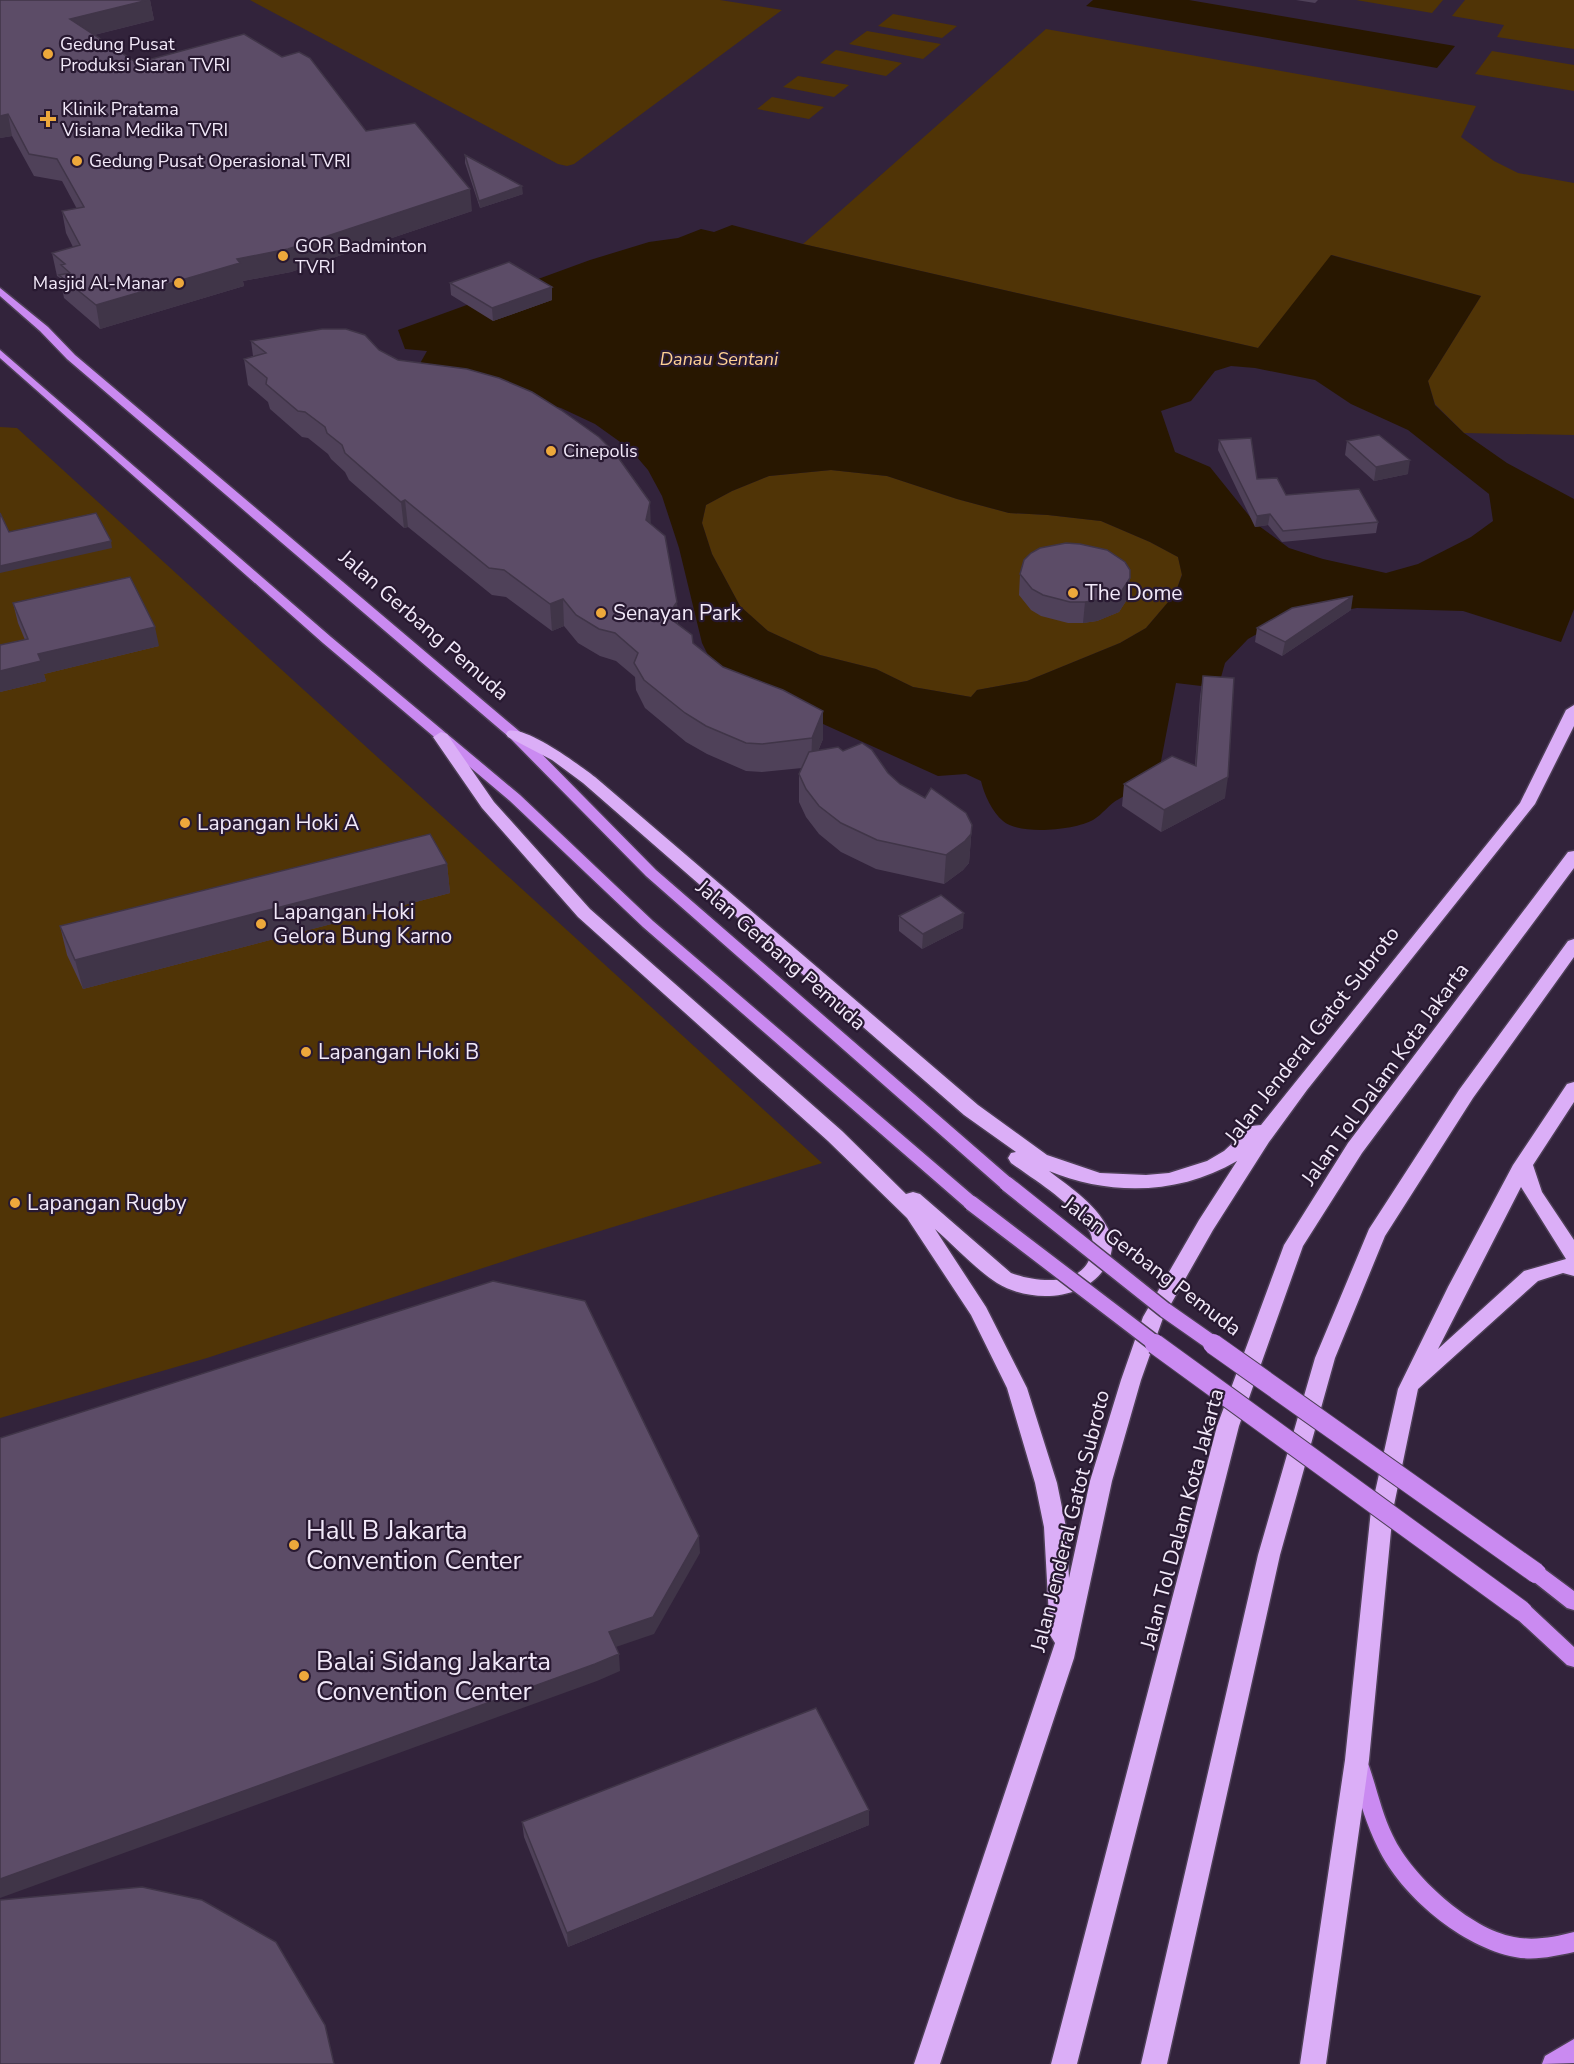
<svg xmlns="http://www.w3.org/2000/svg" width="1574" height="2064" font-family="'Nunito Sans',sans-serif">
<rect width="100%" height="100%" fill="#32233b"/>
<path fill="#503406" d="M 250,0 L 720,0 L 782,10 L 574,164 L 567,166 L 558,164 Z
M 1356,0 L 1443,0 L 1432,13 Z
M 1465,0 L 1574,0 L 1574,49 L 1497,37 L 1504,25 L 1452,16 Z
M 893,14 L 957,26 L 942,38 L 878,26 Z
M 1046,29 L 1476,106 L 1461,137 L 1494,161 L 1518,173 L 1574,183 L 1574,435 L 1464,433 L 1435,404 L 1428,381 L 1481,296 L 1332,255 L 1258,348 L 803,244 Z
M 867,31 L 941,44 L 923,59 L 849,44 Z
M 836,50 L 902,63 L 886,76 L 820,63 Z
M 1492,51 L 1574,65 L 1574,91 L 1475,74 Z
M 798,76 L 849,85 L 834,97 L 783,87 Z
M 772,97 L 824,107 L 809,119 L 757,109 Z
M 0,427 L 17,428 L 822,1163 L 538,1250 L 207,1358 L 0,1418 Z
M 831,470 L 887,476 L 957,499 L 1009,513 L 1048,515 L 1101,521 L 1150,542 L 1178,557 L 1182,574 L 1175,594 L 1146,628 L 1120,643 L 1027,681 L 977,690 L 971,697 L 913,687 L 876,669 L 820,655 L 768,631 L 740,606 L 712,554 L 702,523 L 706,505 L 732,491 L 769,476 Z"/>
<path fill="#281700" fill-rule="evenodd" d="M 1093,0 L 1189,0 L 1455,46 L 1437,68 L 1086,6 Z
M 732,225 L 803,244 L 1258,348 L 1331,255 L 1481,296 L 1428,381 L 1435,405 L 1464,433 L 1507,463 L 1574,499 L 1574,609 L 1561,642 L 1463,611 L 1357,608 L 1280,621 L 1248,639 L 1225,663 L 1218,688 L 1176,683 L 1157,782 C 1145,788 1130,792 1119,799 C 1109,804 1103,814 1093,820 C 1075,830 1020,836 1003,821 C 992,812 984,794 981,781 L 966,774 L 938,776 L 770,700 L 721,681 L 702,643 L 679,548 L 662,496 L 648,470 L 630,449 L 595,424 L 561,408 L 501,393 L 418,367 L 427,351 L 405,349 L 398,330 L 590,260 L 649,242 L 678,238 L 701,229 L 714,232 ZM 1231,366 L 1255,368 L 1315,380 L 1351,404 L 1408,430 L 1489,494 L 1493,521 L 1471,537 L 1418,564 L 1386,573 L 1323,559 L 1289,548 L 1255,523 L 1210,467 L 1175,452 L 1161,411 L 1191,401 L 1215,371 ZM 831,470 L 887,476 L 957,499 L 1009,513 L 1048,515 L 1101,521 L 1150,542 L 1178,557 L 1182,575 L 1175,594 L 1146,628 L 1120,643 L 1027,681 L 977,690 L 971,697 L 913,687 L 876,669 L 820,655 L 768,631 L 740,606 L 712,554 L 702,523 L 706,505 L 732,491 L 769,476 Z"/>
<g fill="none" stroke-linecap="round" stroke-linejoin="round">
<g stroke="#4d3f56" stroke-width="3">
<path id="primary" d="M 0,288 L 48,327 L 75,355 L 519,731 L 656,870 L 1013,1180 L 1015,1184 L 1013,1188 L 1001,1188 L 646,876 L 509,737 L 67,359 L 40,331 L 0,296 Z
M 0,350 L 331,637 L 520,795 L 653,921 L 977,1199 L 979,1203 L 977,1207 L 965,1207 L 643,927 L 510,801 L 323,643 L 0,358 Z
M 1536,1565 L 1543,1568 L 1574,1591 L 1574,1610 L 1567,1608 L 1529,1578 L 1527,1573 L 1529,1568 Z
M 1522,1603 L 1529,1605 L 1574,1647 L 1574,1667 L 1567,1665 L 1515,1617 L 1513,1611 L 1515,1605 Z
M 1359,1757 L 1366,1760 L 1369,1766 C 1377,1789 1382,1814 1393,1836 C 1412,1876 1470,1929 1514,1937 C 1534,1941 1555,1937 1574,1932 L 1574,1952 C 1555,1956 1535,1961 1515,1957 C 1462,1947 1401,1896 1378,1848 C 1365,1822 1358,1794 1349,1766 L 1352,1760 Z
M 1574,2039 L 1574,2063 L 1542,2064 L 1545,2056 Z"/>
</g>
<g stroke="#4d3f56" stroke-width="3">
<path id="highway" d="M 1574,705 L 1574,726 L 1535,804 L 1307,1090 L 1269,1142 L 1213,1230 L 1163,1318 L 1141,1380 L 1112,1481 L 1074,1658 L 940,2064 L 914,2064 L 1055,1643 L 1050,1635 L 1044,1527 L 1035,1483 L 1007,1388 L 971,1315 L 907,1218 L 828,1141 L 578,917 L 482,808 L 433,737 L 441,732 L 447,734 L 494,802 L 590,909 L 842,1131 L 906,1194 L 913,1192 L 920,1194 L 1011,1273 C 1036,1282 1081,1288 1091,1255 C 1094,1246 1093,1236 1088,1229 C 1070,1201 1037,1182 1011,1163 L 1008,1158 L 1011,1153 L 1016,1152 L 964,1115 L 583,783 L 552,760 L 508,737 L 506,734 L 508,731 C 527,726 579,765 595,777 L 978,1105 L 1047,1155 L 1100,1173 L 1146,1175 L 1169,1173 L 1207,1161 L 1224,1151 L 1251,1126 L 1261,1125 L 1520,803 L 1566,710 ZM 1237,1161 L 1199,1220 L 1143,1317 L 1121,1380 L 1090,1481 L 1069,1578 L 1066,1527 L 1057,1483 L 1027,1388 L 986,1307 L 935,1229 C 952,1244 979,1272 997,1283 C 1031,1304 1088,1301 1107,1264 C 1112,1254 1114,1244 1110,1233 C 1099,1206 1071,1188 1049,1171 C 1110,1196 1179,1195 1237,1161 Z
M 1574,851 L 1574,868 L 1362,1153 L 1303,1246 L 1239,1426 L 1077,2064 L 1051,2064 L 1217,1426 L 1284,1245 L 1348,1143 L 1568,852 Z
M 1574,939 L 1574,957 L 1473,1098 L 1385,1236 L 1335,1358 L 1280,1555 L 1167,2064 L 1141,2064 L 1258,1555 L 1315,1358 L 1369,1229 L 1459,1090 L 1568,941 Z
M 1574,1082 L 1574,1102 L 1533,1165 L 1542,1192 L 1574,1240 L 1574,1276 L 1563,1273 L 1538,1281 L 1418,1389 L 1393,1510 L 1369,1760 L 1326,2064 L 1300,2064 L 1345,1760 L 1371,1510 L 1398,1389 L 1448,1287 L 1513,1165 L 1567,1084 ZM 1521,1187 L 1566,1259 L 1524,1271 L 1438,1349 Z"/>
</g>
<use href="#primary" fill="#ca8af1" fill-rule="evenodd"/>
<use href="#highway" fill="#dbaef7" fill-rule="evenodd"/>
<g stroke="#4d3f56" stroke-width="18" stroke-linecap="butt">
<path id="primary-bridge-far1" d="M 1007,1184 L 1165,1310 L 1215,1345
M 971,1203 L 1157,1345"/>
</g>
<g stroke="#4d3f56" stroke-width="22" stroke-linecap="butt">
<path id="primary-bridge" d="M 1155,1344 L 1522,1611
M 1213,1344 L 1536,1573"/>
</g>
<use href="#primary-bridge-far1" stroke="#ca8af1" stroke-width="15"/>
<use href="#primary-bridge" stroke="#ca8af1" stroke-width="20"/>
</g>
<path fill="#4f4159" d="M 0,0 L 150,0 L 154,20 L 94,35 L 137,63 L 366,131 L 472,211 L 291,272 L 243,281 L 244,286 L 100,329 L 64,298 L 60,278 L 57,276 L 52,253 L 73,247 L 66,233 L 62,211 L 77,209 L 62,181 L 34,176 L 12,136 L 0,138 Z
M 1296,0 L 1318,0 L 1315,3 Z
M 465,155 L 523,194 L 480,208 L 465,163 Z
M 450,283 L 552,287 L 552,300 L 493,321 L 451,295 Z
M 251,341 L 379,350 L 651,524 L 677,602 L 678,624 L 693,643 L 723,667 L 823,711 L 823,739 L 818,751 L 843,751 L 888,773 L 900,784 L 972,825 L 969,863 L 963,870 L 944,884 L 876,869 L 841,852 L 819,834 L 806,817 L 799,802 L 799,774 L 802,768 L 762,772 L 746,771 L 707,754 L 686,742 L 645,708 L 636,690 L 635,677 L 616,661 L 600,656 L 578,643 L 564,626 L 552,631 L 506,597 L 492,595 L 408,527 L 404,528 L 349,480 L 345,472 L 331,459 L 328,454 L 308,438 L 302,437 L 270,409 L 268,402 L 248,385 L 244,359 L 253,356 Z
M 1219,440 L 1257,479 L 1286,495 L 1378,522 L 1376,533 L 1282,542 L 1268,525 L 1255,527 L 1218,450 Z
M 1347,441 L 1408,474 L 1374,481 L 1345,455 Z
M 1020,574 L 1128,598 L 1119,612 L 1097,621 L 1083,623 L 1068,623 L 1041,616 L 1031,610 L 1019,595 Z
M 13,603 L 159,646 L 44,674 L 46,681 L 0,692 L 0,645 L 25,640 L 18,623 Z
M 1351,610 L 1282,656 L 1255,642 L 1257,628 Z
M 1203,676 L 1225,798 L 1161,832 L 1122,806 L 1124,784 L 1195,765 L 1200,697 Z
M 447,864 L 450,893 L 83,989 L 67,955 L 60,926 Z
M 899,916 L 963,928 L 922,949 L 899,931 Z
M 522,1822 L 869,1825 L 568,1947 L 524,1837 Z"/>
<path fill="#403548" d="M 148,0 L 150,0 L 154,20 L 74,40 L 70,19 Z
M 8,114 L 12,136 L 0,138 L 0,116 Z
M 522,186 L 523,194 L 480,208 L 479,201 Z
M 470,189 L 472,211 L 291,272 L 243,281 L 244,286 L 100,329 L 96,305 L 237,259 Z
M 552,287 L 552,300 L 493,321 L 492,308 Z
M 1410,460 L 1408,474 L 1374,481 L 1376,467 Z
M 405,500 L 408,527 L 404,528 L 401,502 Z
M 650,502 L 651,528 L 646,520 Z
M 1270,514 L 1268,525 L 1255,527 L 1257,516 Z
M 111,541 L 112,548 L 0,573 L 0,566 Z
M 1130,578 L 1128,598 L 1119,612 L 1097,621 L 1083,623 L 1085,602 Z
M 1353,596 L 1351,610 L 1282,656 L 1285,642 Z
M 563,599 L 564,626 L 552,631 L 550,604 Z
M 677,602 L 678,629 L 667,616 Z
M 155,627 L 159,646 L 44,674 L 46,681 L 0,692 L 0,671 L 38,654 Z
M 823,711 L 823,739 L 811,767 L 812,738 Z
M 1228,777 L 1225,798 L 1161,832 L 1164,810 Z
M 972,825 L 969,863 L 963,870 L 944,884 L 946,855 Z
M 447,864 L 450,893 L 83,989 L 75,960 Z
M 964,913 L 963,928 L 922,949 L 923,934 Z
M 699,1536 L 700,1553 L 654,1634 L 610,1649 L 609,1632 Z
M 619,1654 L 620,1671 L 597,1681 L 0,1898 L 0,1879 Z
M 869,1810 L 869,1825 L 568,1947 L 567,1933 Z"/>
<path fill="#5c4c67" stroke="#403548" stroke-width="1.5" d="M 0,0 L 148,0 L 70,19 L 137,63 L 244,34 L 282,57 L 299,52 L 310,58 L 366,131 L 415,123 L 470,189 L 288,249 L 237,259 L 240,263 L 96,305 L 59,275 L 70,273 L 61,265 L 65,264 L 52,253 L 80,245 L 62,211 L 84,207 L 57,159 L 29,154 L 8,114 L 0,116 Z
M 465,155 L 522,186 L 479,201 Z
M 509,262 L 552,287 L 492,308 L 450,283 Z
M 322,329 L 346,329 L 365,335 L 379,350 L 398,360 L 467,369 L 499,378 L 532,392 L 561,410 L 599,437 L 615,453 L 650,502 L 646,520 L 665,536 L 677,602 L 667,616 L 692,635 L 693,643 L 723,667 L 783,690 L 823,711 L 812,738 L 762,744 L 746,743 L 706,726 L 685,713 L 644,680 L 634,663 L 638,653 L 615,633 L 599,629 L 576,615 L 563,599 L 550,604 L 504,570 L 489,568 L 405,500 L 401,502 L 345,453 L 342,445 L 327,433 L 325,427 L 305,412 L 298,411 L 266,384 L 267,378 L 244,359 L 266,353 L 251,341 Z
M 1379,435 L 1410,460 L 1376,467 L 1347,441 Z
M 1251,438 L 1257,479 L 1277,478 L 1286,495 L 1359,489 L 1378,522 L 1283,531 L 1270,514 L 1257,516 L 1219,440 Z
M 0,513 L 9,532 L 96,513 L 111,541 L 0,566 Z
M 1066,543 L 1080,544 L 1107,550 L 1125,562 L 1130,570 L 1130,578 L 1121,592 L 1099,600 L 1085,602 L 1070,602 L 1043,595 L 1032,589 L 1020,574 L 1024,560 L 1031,553 L 1040,548 Z
M 130,577 L 155,627 L 38,654 L 41,661 L 0,671 L 0,645 L 28,639 L 13,603 Z
M 1353,596 L 1285,642 L 1257,628 L 1292,608 Z
M 1203,676 L 1234,678 L 1228,777 L 1164,810 L 1124,784 L 1172,756 L 1196,766 Z
M 862,743 L 872,750 L 888,773 L 900,784 L 925,798 L 931,788 L 966,813 L 972,825 L 971,834 L 965,841 L 946,855 L 877,840 L 841,823 L 819,806 L 806,789 L 799,774 L 809,752 L 838,747 L 843,751 Z
M 430,834 L 447,864 L 75,960 L 60,926 Z
M 941,895 L 964,913 L 923,934 L 899,916 Z
M 493,1281 L 585,1301 L 699,1536 L 653,1617 L 609,1632 L 619,1654 L 595,1664 L 0,1879 L 0,1438 Z
M 816,1708 L 869,1810 L 567,1933 L 522,1822 Z
M 142,1887 L 202,1900 L 276,1942 L 325,2025 L 334,2064 L 0,2064 L 0,1900 Z"/>
<g fill="#eda83b" stroke="#281931" stroke-width="2">
<circle cx="48" cy="54" r="6"/>
<path d="M45 110h6v6h6v6h-6v6h-6v-6h-6v-6h6z"/>
<circle cx="77" cy="161" r="6"/>
<circle cx="283" cy="256" r="6"/>
<circle cx="179" cy="283" r="6"/>
<circle cx="551" cy="451" r="6"/>
<circle cx="1073" cy="593" r="6"/>
<circle cx="601" cy="613" r="6"/>
<circle cx="185" cy="823" r="6"/>
<circle cx="261" cy="924" r="6"/>
<circle cx="306" cy="1052" r="6"/>
<circle cx="15" cy="1203" r="6"/>
<circle cx="294" cy="1545" r="6"/>
<circle cx="304" cy="1676" r="6"/>
</g>
<g text-anchor="middle" dominant-baseline="central" stroke-width="4.5" stroke-linejoin="round" paint-order="stroke">
<g font-size="18" fill="#f2e9f9" stroke="#281931" text-anchor="start">
<text x="60" y="44">Gedung Pusat<tspan x="60" dy="21">Produksi Siaran TVRI</tspan></text>
<text x="62" y="109">Klinik Pratama<tspan x="62" dy="21">Visiana Medika TVRI</tspan></text>
<text x="89" y="161">Gedung Pusat Operasional TVRI</text>
<text x="295" y="246">GOR Badminton<tspan x="295" dy="21">TVRI</tspan></text>
<text x="167" y="283" text-anchor="end">Masjid Al-Manar</text>
<text x="563" y="451">Cinepolis</text>
</g>
<g font-size="18" font-style="italic" fill="#fed093" stroke="#281931">
<text x="719" y="359">Danau Sentani</text>
</g>
<g font-size="21" fill="#f2e9f9" stroke="#281931" text-anchor="start">
<text x="1085" y="593">The Dome</text>
<text x="613" y="613">Senayan Park</text>
<text x="197" y="823">Lapangan Hoki A</text>
<text x="273" y="912">Lapangan Hoki<tspan x="273" dy="24">Gelora Bung Karno</tspan></text>
<text x="318" y="1052">Lapangan Hoki B</text>
<text x="27" y="1203">Lapangan Rugby</text>
</g>
<g font-size="21" fill="#f2e9f9" stroke="#281931">
<text transform="translate(424 625) rotate(41)">Jalan Gerbang Pemuda</text>
<text transform="translate(781 955) rotate(41)">Jalan Gerbang Pemuda</text>
<text transform="translate(1312 1035) rotate(-52)">Jalan Jenderal Gatot Subroto</text>
<text transform="translate(1385 1074) rotate(-54)">Jalan Tol Dalam Kota Jakarta</text>
<text transform="translate(1152 1266) rotate(37)">Jalan Gerbang Pemuda</text>
<text transform="translate(1182 1519) rotate(-75)">Jalan Tol Dalam Kota Jakarta</text>
<text transform="translate(1070 1521) rotate(-76)">Jalan Jenderal Gatot Subroto</text>
</g>
<g font-size="26" fill="#f2e9f9" stroke="#281931" text-anchor="start">
<text x="306" y="1530">Hall B Jakarta<tspan x="306" dy="30">Convention Center</tspan></text>
<text x="316" y="1661">Balai Sidang Jakarta<tspan x="316" dy="30">Convention Center</tspan></text>
</g>
</g>
</svg>
